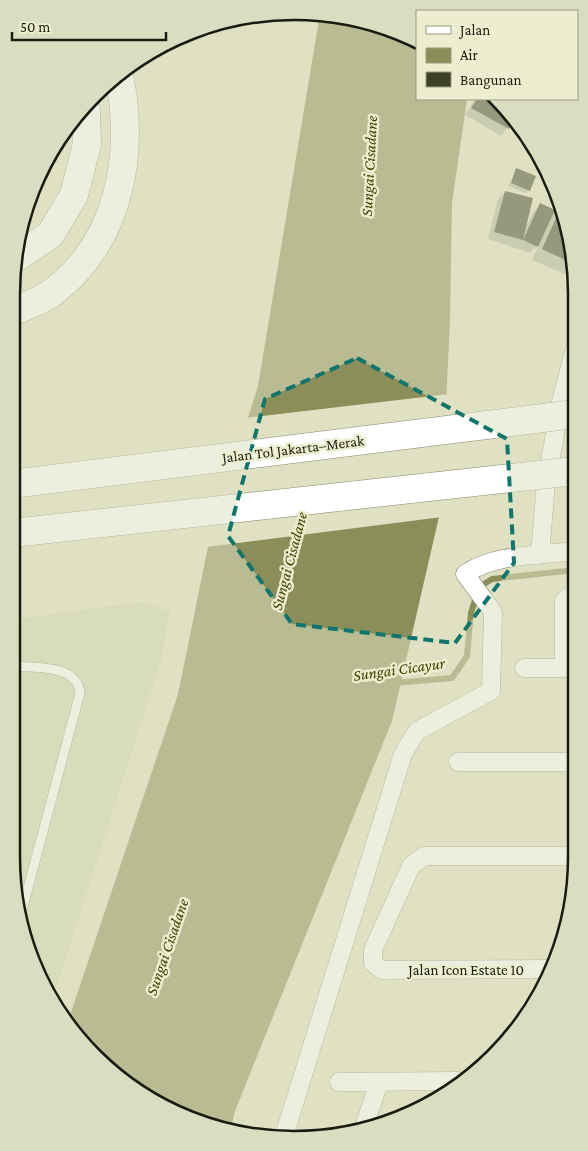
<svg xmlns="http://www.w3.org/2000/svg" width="588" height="1151" font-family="'Crimson Pro',serif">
<rect width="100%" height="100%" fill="#dfe1c2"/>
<path fill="#d3d5af" d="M 141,602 L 170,611 L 161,661 L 53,998 L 26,948 L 11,857 L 11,620 Z"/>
<path fill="#8c8e5a" d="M 320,14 L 417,40 L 417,99 L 467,99 L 452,203 L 450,320 L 441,508 L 392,721 L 235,1111 L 230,1131 L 221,1130 L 137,1092 L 70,1029 L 67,1024 L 178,694 L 210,537 L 258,386 Z"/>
<path fill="#dfe1c2" d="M 449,394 L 442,517 L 206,547 L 245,418 Z"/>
<path fill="#0003" d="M 475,99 L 496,99 L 513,119 L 501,136 L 465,115 Z
M 537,151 L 544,166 L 534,164 Z
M 517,170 L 529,190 L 526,193 L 508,186 Z
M 505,192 L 527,225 L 533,212 L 540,205 L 554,211 L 559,201 L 574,257 L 574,271 L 569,276 L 532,260 L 539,244 L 530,253 L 488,239 L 498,199 Z"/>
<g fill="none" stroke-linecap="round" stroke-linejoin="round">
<path stroke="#8c8e5a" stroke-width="6" d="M 394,683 L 452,678 L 467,656 L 471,613 L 479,587 L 492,579 L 575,570"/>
</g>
<path fill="#3f4127" d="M 477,99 L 496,99 L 514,120 L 509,129 L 471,108 Z
M 516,168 L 536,176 L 530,191 L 511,183 Z
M 505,191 L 533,198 L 523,240 L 494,232 Z
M 540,203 L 555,210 L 538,247 L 523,240 Z
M 561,207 L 574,257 L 574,264 L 542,249 Z"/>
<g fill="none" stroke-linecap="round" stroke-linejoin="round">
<g stroke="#85876b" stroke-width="10">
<path id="lane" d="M 11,666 C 33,668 77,663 80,693 L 21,914"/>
</g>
<g stroke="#85876b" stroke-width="19">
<path id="street" d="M 540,555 L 546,482 L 562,397 L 575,348
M 524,668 L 574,668
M 564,668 L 564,601 L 575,592
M 458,762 L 576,762
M 551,969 L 382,970 L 373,963 L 373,950 L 411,866 L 424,856 L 576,856
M 339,1082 L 458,1081
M 364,1127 L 379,1082
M 284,1136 L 403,754 L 417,731 L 491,691 L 493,612 L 465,574 C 496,553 539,556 575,551"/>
</g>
<g stroke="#85876b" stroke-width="29">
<path id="primary" d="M 17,257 L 50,235 L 74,195 L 87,144 L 86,110
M 12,312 C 25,306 41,301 53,292 C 120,241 135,154 119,75"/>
</g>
<use href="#lane" stroke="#fff" stroke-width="9"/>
<use href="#street" stroke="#fff" stroke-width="18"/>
<use href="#primary" stroke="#fff" stroke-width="28"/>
<g stroke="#85876b" stroke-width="29" stroke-linecap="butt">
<path id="highway-bridge" d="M 12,484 L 575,414
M 12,533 L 575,471"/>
</g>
<use href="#highway-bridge" stroke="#fff" stroke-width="28"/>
</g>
<path d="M0 0H588V1151H0ZM 357,358 L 507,439 L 514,563 L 455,643 L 292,624 L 228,536 L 265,399 Z" fill="#dfe1c2" fill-opacity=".55" fill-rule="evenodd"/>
<path fill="none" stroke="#0f766e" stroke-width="4" stroke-dasharray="10 6" stroke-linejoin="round" d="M 357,358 L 507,439 L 514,563 L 455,643 L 292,624 L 228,536 L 265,399 Z"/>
<g text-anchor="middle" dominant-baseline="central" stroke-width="5" stroke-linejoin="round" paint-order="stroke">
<g font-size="15" fill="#1b1c11" stroke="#eceecf">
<text transform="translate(293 449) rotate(-7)">Jalan Tol Jakarta–Merak</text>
<text x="466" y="970">Jalan Icon Estate 10</text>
</g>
<g font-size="16" font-style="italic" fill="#424200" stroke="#eceecf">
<text transform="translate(369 166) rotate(-87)">Sungai Cisadane</text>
<text transform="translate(289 561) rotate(-75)">Sungai Cisadane</text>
<text transform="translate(399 669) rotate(-8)">Sungai Cicayur</text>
<text transform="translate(167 947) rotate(-71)">Sungai Cisadane</text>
</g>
</g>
<path d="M0 0H588V1151H0ZM294 20H294A274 274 0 0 1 568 294V857A274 274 0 0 1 294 1131H294A274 274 0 0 1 20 857V294A274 274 0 0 1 294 20Z" fill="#dbddc0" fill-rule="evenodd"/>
<path fill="none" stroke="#1b1c11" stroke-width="2.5" d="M294 20H294A274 274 0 0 1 568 294V857A274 274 0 0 1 294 1131H294A274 274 0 0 1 20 857V294A274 274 0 0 1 294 20Z"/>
<rect x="416" y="10" width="162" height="90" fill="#eceecf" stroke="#989a83"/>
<rect x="426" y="26" width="25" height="8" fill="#ffffff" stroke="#989a83"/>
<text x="460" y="35" font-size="15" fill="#1b1c11">Jalan</text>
<rect x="426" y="48" width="25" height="15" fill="#8c8e5a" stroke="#989a83"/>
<text x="460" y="60" font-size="15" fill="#1b1c11">Air</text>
<rect x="426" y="72" width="25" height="15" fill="#3f4127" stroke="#989a83"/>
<text x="460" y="85" font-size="15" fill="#1b1c11">Bangunan</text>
<path d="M12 32v8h154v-8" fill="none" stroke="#1b1c11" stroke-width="2.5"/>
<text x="20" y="32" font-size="15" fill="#1b1c11" stroke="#eceecf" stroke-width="4" paint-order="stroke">50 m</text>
</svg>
